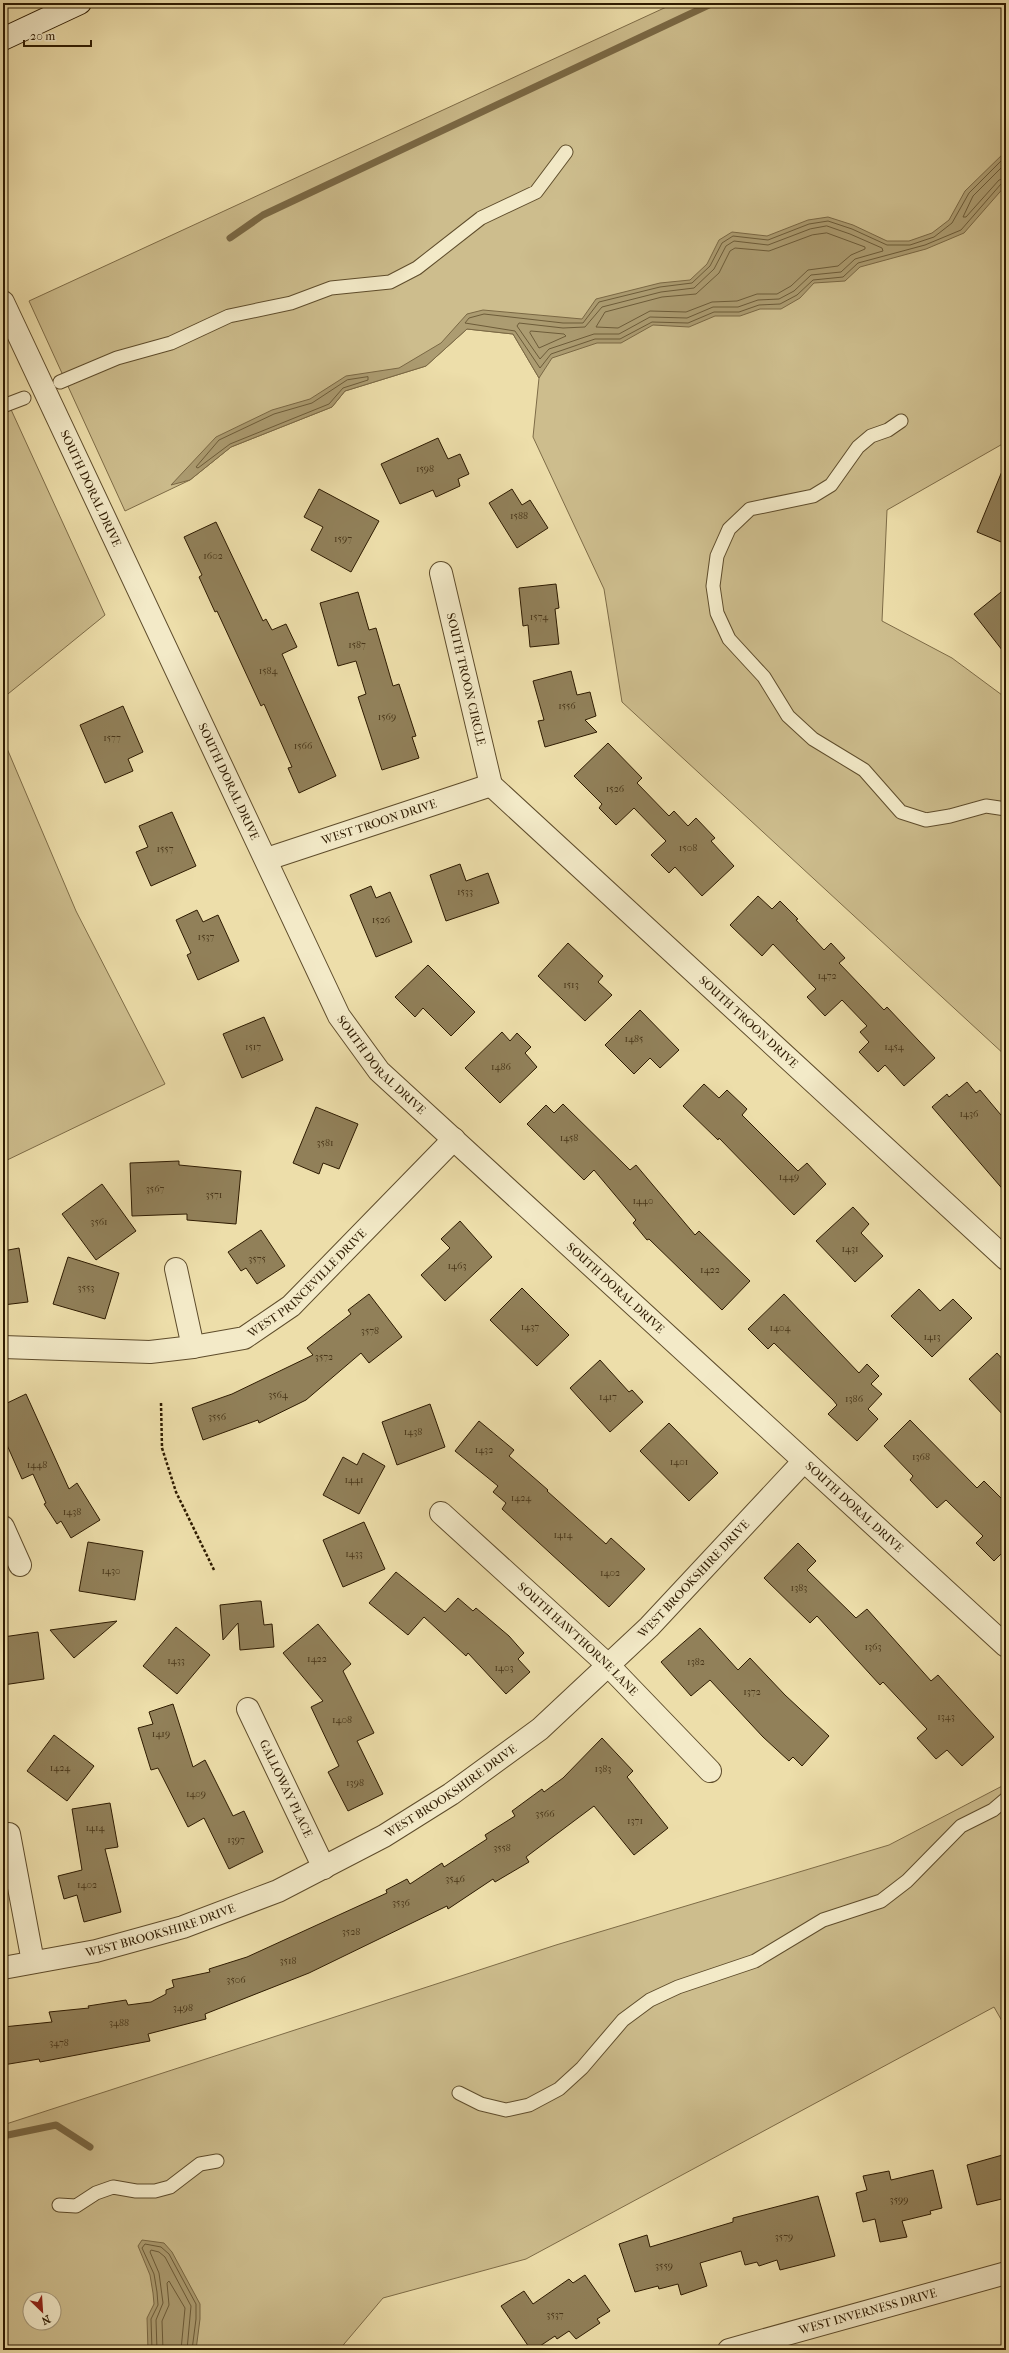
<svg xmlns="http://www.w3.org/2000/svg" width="1009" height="2353" font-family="'IM FELL French Canon',serif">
<rect width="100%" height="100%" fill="#eddeaa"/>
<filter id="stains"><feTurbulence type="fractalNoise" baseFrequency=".005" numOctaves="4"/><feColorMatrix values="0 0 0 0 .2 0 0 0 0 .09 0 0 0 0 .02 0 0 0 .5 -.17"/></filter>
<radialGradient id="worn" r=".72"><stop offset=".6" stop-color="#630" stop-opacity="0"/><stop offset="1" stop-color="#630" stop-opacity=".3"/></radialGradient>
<path fill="#cdbd8d" stroke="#7e6c47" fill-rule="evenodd" d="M 675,3 L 1006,3 L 1006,442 L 887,510 L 882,621 L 952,658 L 1006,698 L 1006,1056 L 622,702 L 604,589 L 533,437 L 539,378 L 513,334 L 467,329 L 426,366 L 345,391 L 332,407 L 231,447 L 190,480 L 125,511 L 29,301 Z
M 3,392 L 105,615 L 3,698 Z
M 3,739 L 76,911 L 165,1084 L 3,1162 Z
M 1006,1784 L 1006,2028 L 994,2007 L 526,2259 L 383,2298 L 339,2350 L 3,2350 L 3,2125 L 556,1945 L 889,1845 ZM 30,2299 L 54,2299 L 54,2323 L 30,2323 Z"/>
<path fill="#ac9c71" stroke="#7a6844" d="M 1006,151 L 1006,185 L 964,233 L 926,249 L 860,267 L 845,281 L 814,283 L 800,298 L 781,309 L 760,309 L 740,316 L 715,316 L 689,327 L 653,325 L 621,343 L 597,343 L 552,358 L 539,378 L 513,334 L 467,329 L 426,366 L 345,391 L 332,407 L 231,447 L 190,480 L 171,485 L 216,437 L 272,410 L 310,399 L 346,376 L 399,368 L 441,343 L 467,314 L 483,310 L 582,319 L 596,299 L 660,283 L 690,280 L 707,264 L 719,240 L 732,232 L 767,236 L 808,220 L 828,217 L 853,225 L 887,241 L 909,241 L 932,233 L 949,220 L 965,191 Z
M 142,2240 L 164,2243 L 172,2252 L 200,2304 L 200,2319 L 196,2350 L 148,2350 L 147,2318 L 154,2304 L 153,2293 L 150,2275 L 138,2246 Z"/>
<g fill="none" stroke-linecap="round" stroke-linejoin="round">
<path stroke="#6d5c39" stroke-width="1" d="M 1006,156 L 969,193 L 952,223 L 934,237 L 910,245 L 887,245 L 852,229 L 828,221 L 809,224 L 768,240 L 733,236 L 722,243 L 710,266 L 692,283 L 660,287 L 599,302 L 583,323 L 563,323 L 484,314 L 469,318 L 465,323 L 515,331 L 540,368 L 551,354 L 595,339 L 620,339 L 652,322 L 688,323 L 714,312 L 739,312 L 759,305 L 780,304 L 797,295 L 813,280 L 843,277 L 858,263 L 925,245 L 961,230 L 1001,184 L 1006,183
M 1006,163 L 973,196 L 963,217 L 966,217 L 999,180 L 1006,178
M 827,226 L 850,234 L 882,248 L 883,251 L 855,259 L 841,272 L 811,275 L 794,291 L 779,299 L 758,300 L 738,307 L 713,307 L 687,318 L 650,317 L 619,334 L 594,334 L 549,349 L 540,359 L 517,326 L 519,323 L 563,328 L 585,327 L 602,307 L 661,292 L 694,288 L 714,269 L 726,246 L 734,241 L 768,245 L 810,229 Z
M 827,233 L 865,247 L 865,249 L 851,255 L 838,266 L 808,270 L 791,286 L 777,294 L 757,294 L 737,301 L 712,302 L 686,312 L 650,311 L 618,328 L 596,327 L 605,312 L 662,297 L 696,294 L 719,273 L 730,251 L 735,248 L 769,251 L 812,235 Z
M 531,331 L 564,334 L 566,336 L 539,348 L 530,333 Z
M 368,377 L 368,380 L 343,388 L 329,404 L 230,444 L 198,468 L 196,467 L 219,440 L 274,414 L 312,403 L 347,380 Z
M 152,2350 L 151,2319 L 158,2305 L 157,2292 L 154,2274 L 142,2248 L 145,2244 L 161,2247 L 169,2254 L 196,2304 L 196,2319 L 192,2350
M 157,2350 L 156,2320 L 163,2303 L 159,2273 L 150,2252 L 151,2250 L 159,2252 L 165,2257 L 191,2306 L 187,2350
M 163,2350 L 162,2321 L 169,2305 L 167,2283 L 169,2281 L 185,2308 L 181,2350"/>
<path stroke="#7a6844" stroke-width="7" d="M 230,238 L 263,215 L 713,3
M 3,2136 L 56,2125 L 90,2147"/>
</g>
<path fill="#918059" stroke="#2e1b01" d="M 438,438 L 448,459 L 460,454 L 469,474 L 458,479 L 460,486 L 436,497 L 433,490 L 400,504 L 381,464 Z
M 1005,464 L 1006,464 L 1006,544 L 977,532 Z
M 319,489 L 379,521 L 351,572 L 311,550 L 323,527 L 304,517 Z
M 512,489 L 522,505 L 530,500 L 548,528 L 517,548 L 489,503 Z
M 216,522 L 263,621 L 266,619 L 272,630 L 286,624 L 297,647 L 282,654 L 336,776 L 299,793 L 288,768 L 292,767 L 264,704 L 261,706 L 217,611 L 215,612 L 199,577 L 202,575 L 184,537 Z
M 556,584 L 559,608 L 555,609 L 559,644 L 530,647 L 528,625 L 523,626 L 519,588 Z
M 1006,588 L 1006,655 L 974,614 Z
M 358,592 L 369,630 L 376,628 L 393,686 L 399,684 L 416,736 L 412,737 L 419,758 L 382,770 L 358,697 L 366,694 L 356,661 L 338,666 L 320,603 Z
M 571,671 L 577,695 L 590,692 L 596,716 L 585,720 L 597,732 L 545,747 L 538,721 L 544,720 L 533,681 Z
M 123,706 L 143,752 L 128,759 L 133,771 L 105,783 L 80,725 Z
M 608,743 L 642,778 L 637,783 L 669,816 L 674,811 L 688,826 L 696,818 L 715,838 L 711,841 L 734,866 L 702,896 L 675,867 L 669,873 L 651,855 L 666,841 L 634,808 L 616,825 L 599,808 L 602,804 L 574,776 Z
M 172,812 L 196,866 L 151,886 L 136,852 L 148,847 L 139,826 Z
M 460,864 L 466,881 L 488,873 L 499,903 L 446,921 L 430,875 Z
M 371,886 L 376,898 L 390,892 L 412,942 L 376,957 L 350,895 Z
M 758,896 L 772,909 L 780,901 L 798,919 L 796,920 L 824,950 L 831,943 L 845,958 L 839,963 L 884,1010 L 887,1007 L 935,1058 L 904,1086 L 885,1065 L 878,1072 L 859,1052 L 869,1042 L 860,1032 L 867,1026 L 842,1000 L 825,1016 L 807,997 L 816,989 L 773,944 L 762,956 L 730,925 Z
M 197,910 L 203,922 L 218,915 L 239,961 L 198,980 L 187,955 L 191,953 L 176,920 Z
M 568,943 L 603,976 L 598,982 L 612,995 L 585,1021 L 538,976 Z
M 428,965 L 475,1012 L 451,1036 L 423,1008 L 415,1017 L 395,997 Z
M 640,1010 L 679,1050 L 660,1068 L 650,1058 L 634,1074 L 605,1045 Z
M 264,1017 L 283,1060 L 242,1078 L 223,1034 Z
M 502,1032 L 510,1041 L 517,1033 L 531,1047 L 525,1053 L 537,1067 L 500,1103 L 465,1068 Z
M 967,1082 L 976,1093 L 980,1090 L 1006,1121 L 1006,1193 L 932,1107 L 947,1094 L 949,1097 Z
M 704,1084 L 719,1098 L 727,1090 L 747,1109 L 742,1115 L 798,1171 L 807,1163 L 826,1184 L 794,1215 L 719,1138 L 718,1140 L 683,1106 Z
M 563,1104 L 630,1170 L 636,1165 L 695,1235 L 699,1231 L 750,1281 L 722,1310 L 649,1239 L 647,1240 L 633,1223 L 636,1220 L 594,1170 L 584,1180 L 527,1124 L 546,1105 L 554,1113 Z
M 316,1107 L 358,1124 L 339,1169 L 323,1163 L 319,1174 L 293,1163 Z
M 179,1161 L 179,1165 L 241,1171 L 236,1224 L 187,1220 L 187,1214 L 132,1216 L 130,1163 Z
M 102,1184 L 136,1231 L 96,1260 L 62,1214 Z
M 853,1207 L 869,1224 L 861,1233 L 883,1256 L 855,1282 L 816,1241 Z
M 460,1221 L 492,1257 L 445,1301 L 421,1275 L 450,1248 L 441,1239 Z
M 261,1230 L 285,1266 L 257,1284 L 246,1268 L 241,1271 L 228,1252 Z
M 19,1248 L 28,1302 L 3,1305 L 3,1251 Z
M 68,1257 L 119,1273 L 105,1319 L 53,1304 Z
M 522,1288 L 569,1335 L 537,1366 L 490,1320 Z
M 919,1289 L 940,1311 L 953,1299 L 972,1318 L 932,1357 L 891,1316 Z
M 369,1294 L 402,1337 L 369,1363 L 361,1353 L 306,1400 L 259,1423 L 258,1420 L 203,1440 L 192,1408 L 232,1394 L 313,1355 L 307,1348 L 351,1314 L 348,1310 Z
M 784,1294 L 859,1373 L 867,1364 L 879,1376 L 871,1384 L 882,1394 L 868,1409 L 878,1419 L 857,1441 L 828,1414 L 837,1405 L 833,1400 L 774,1343 L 768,1349 L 748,1329 Z
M 997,1353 L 1006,1363 L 1006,1418 L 969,1379 Z
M 600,1360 L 629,1392 L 632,1390 L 643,1402 L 610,1432 L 570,1388 Z
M 26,1394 L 69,1489 L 77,1483 L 100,1520 L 71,1538 L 61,1521 L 57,1524 L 44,1504 L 46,1503 L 33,1474 L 22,1479 L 3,1436 L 3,1405 Z
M 430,1404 L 445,1447 L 397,1465 L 382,1422 Z
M 910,1420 L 977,1488 L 984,1481 L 1006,1503 L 1006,1549 L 994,1561 L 976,1543 L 983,1536 L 946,1500 L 937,1508 L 910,1480 L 913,1476 L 884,1446 Z
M 479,1421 L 514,1450 L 509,1456 L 548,1490 L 547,1491 L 606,1544 L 611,1538 L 645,1569 L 609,1607 L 502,1509 L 506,1503 L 493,1492 L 498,1486 L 455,1451 Z
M 669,1423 L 718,1473 L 689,1501 L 640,1451 Z
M 363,1453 L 385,1466 L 359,1514 L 323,1495 L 343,1457 L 357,1465 Z
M 364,1522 L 385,1569 L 343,1587 L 323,1540 Z
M 88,1542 L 143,1551 L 135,1600 L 79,1591 Z
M 798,1543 L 816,1561 L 807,1570 L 856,1618 L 867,1609 L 931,1681 L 938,1675 L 994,1737 L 962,1766 L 947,1750 L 936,1759 L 917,1738 L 927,1729 L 883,1682 L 880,1685 L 817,1616 L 810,1623 L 764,1578 Z
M 396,1572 L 445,1612 L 458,1598 L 473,1611 L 476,1608 L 509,1636 L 524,1653 L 518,1659 L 530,1672 L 506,1694 L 468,1653 L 466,1656 L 424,1617 L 408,1635 L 369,1603 Z
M 256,1601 L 261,1601 L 264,1625 L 272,1624 L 274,1647 L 240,1650 L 238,1623 L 223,1640 L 220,1605 Z
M 117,1621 L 74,1658 L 50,1630 Z
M 318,1624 L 351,1664 L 343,1671 L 374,1733 L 357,1741 L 383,1794 L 348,1811 L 328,1772 L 339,1766 L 311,1707 L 323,1701 L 283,1653 Z
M 176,1627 L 210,1655 L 177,1694 L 143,1666 Z
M 700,1628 L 738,1670 L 750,1658 L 785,1695 L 829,1736 L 802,1766 L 793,1757 L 789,1761 L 763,1737 L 710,1680 L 691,1696 L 661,1662 Z
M 38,1632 L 44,1679 L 3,1685 L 3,1637 Z
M 173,1704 L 193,1767 L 205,1760 L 233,1816 L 244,1811 L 263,1852 L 229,1869 L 204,1818 L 188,1827 L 158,1768 L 151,1770 L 138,1728 L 153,1724 L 149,1712 Z
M 54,1735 L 94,1766 L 67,1801 L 27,1771 Z
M 602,1738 L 633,1771 L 627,1777 L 668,1828 L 634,1855 L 594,1806 L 526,1857 L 529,1862 L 495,1882 L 493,1879 L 448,1909 L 447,1906 L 309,1973 L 205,2014 L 206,2019 L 148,2034 L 150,2041 L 40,2062 L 39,2059 L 3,2065 L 3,2027 L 52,2022 L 49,2012 L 89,2008 L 88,2006 L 126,2000 L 128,2005 L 151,2002 L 166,1994 L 166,1990 L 174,1987 L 172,1980 L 210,1972 L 209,1969 L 247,1957 L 387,1893 L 386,1890 L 407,1879 L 410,1884 L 442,1863 L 444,1867 L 487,1839 L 485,1835 L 515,1816 L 512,1811 L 542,1789 L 544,1792 L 563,1778 Z
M 110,1803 L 118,1847 L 105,1849 L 121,1912 L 84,1922 L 77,1895 L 64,1899 L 58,1876 L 82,1870 L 72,1809 Z
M 1006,2154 L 1006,2198 L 977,2205 L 967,2165 Z
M 933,2170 L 942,2208 L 930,2211 L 931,2214 L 902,2221 L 907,2237 L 880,2242 L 875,2219 L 863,2222 L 856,2193 L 867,2190 L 863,2176 L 889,2171 L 891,2180 Z
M 818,2196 L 835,2256 L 780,2270 L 777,2260 L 759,2266 L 757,2262 L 745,2265 L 741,2251 L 700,2263 L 707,2286 L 681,2295 L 678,2284 L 659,2289 L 658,2286 L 635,2292 L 619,2244 L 647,2235 L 650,2247 L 733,2222 L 733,2218 Z
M 585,2275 L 610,2311 L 597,2319 L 600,2323 L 576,2339 L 569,2331 L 557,2339 L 555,2336 L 534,2350 L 531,2350 L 501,2306 L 524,2291 L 533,2304 L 569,2279 L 573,2283 Z"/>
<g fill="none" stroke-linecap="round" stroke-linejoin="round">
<g stroke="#5e4c2b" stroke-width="15">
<path id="service" d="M 60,382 L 117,358 L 171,343 L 229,316 L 291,303 L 331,288 L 390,282 L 417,268 L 481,218 L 536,192 L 566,152
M 3,406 L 24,398
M 901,421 L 888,430 L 871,436 L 858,447 L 831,485 L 813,496 L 750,509 L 729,529 L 717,556 L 713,586 L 717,613 L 729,639 L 764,677 L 788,716 L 813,739 L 864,770 L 901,812 L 926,820 L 950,816 L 986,806 L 1006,809
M 459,2093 L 481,2104 L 506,2110 L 529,2105 L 559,2089 L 582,2068 L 623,2020 L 650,2000 L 678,1987 L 755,1961 L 823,1920 L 881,1901 L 907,1881 L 961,1826 L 993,1810 L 1006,1799
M 59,2205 L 76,2206 L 96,2193 L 113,2187 L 136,2191 L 155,2191 L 170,2187 L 200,2164 L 217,2161"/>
</g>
<g stroke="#5e4c2b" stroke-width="24">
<g id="minor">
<path id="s1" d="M 3,302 L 339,1016 L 379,1071 L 1006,1646"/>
<path id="s2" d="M 441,573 L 491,785"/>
<path id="s3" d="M 491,785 L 1006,1259"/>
<path id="s4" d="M 267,859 L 491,785"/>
<path d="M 176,1269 L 193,1347"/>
<path id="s5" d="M 3,1347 L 150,1352 L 193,1347 L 244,1338 L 291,1306 L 454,1139"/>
<path id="s6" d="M 441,1513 L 608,1665 L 710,1771"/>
<path d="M 3,1527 L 20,1565"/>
<path id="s7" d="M 248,1709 L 324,1868"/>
<path d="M 9,1834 L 33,1962"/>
<path id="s8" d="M 3,1968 L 96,1951 L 183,1927 L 278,1891 L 384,1836 L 451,1794 L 540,1729 L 649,1627 L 804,1461"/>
<path id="s9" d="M 729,2350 L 1006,2273"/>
</g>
</g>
<g stroke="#2e1b01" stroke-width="24">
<path id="secondary" d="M 3,39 L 80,3"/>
</g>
<path stroke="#2e1b01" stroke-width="2.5" stroke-dasharray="3 2" stroke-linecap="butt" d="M 161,1403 L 162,1448 L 176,1492 L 214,1570"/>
<use href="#service" stroke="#f3eac8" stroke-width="13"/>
<use href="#minor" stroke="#f3eac8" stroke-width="22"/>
<use href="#secondary" stroke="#f3eac8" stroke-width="22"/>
</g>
<g text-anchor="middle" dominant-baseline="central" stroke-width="3" stroke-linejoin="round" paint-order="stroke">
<g font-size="10" fill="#473417">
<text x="425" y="469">1598</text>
<text x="519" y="516">1588</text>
<text x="343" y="539">1597</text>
<text x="213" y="556">1602</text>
<text x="539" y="617">1574</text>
<text x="357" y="645">1587</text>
<text x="268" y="671">1584</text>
<text x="567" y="706">1556</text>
<text x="387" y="717">1569</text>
<text x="112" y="738">1577</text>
<text x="303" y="746">1566</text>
<text x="615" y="789">1526</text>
<text x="688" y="848">1508</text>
<text x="165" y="849">1557</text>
<text x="465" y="892">1533</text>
<text x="381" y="920">1526</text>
<text x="206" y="937">1537</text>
<text x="827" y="976">1472</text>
<text x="571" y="985">1513</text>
<text x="634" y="1039">1485</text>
<text x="253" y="1047">1517</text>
<text x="894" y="1047">1454</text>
<text x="501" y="1067">1486</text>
<text x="969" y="1114">1436</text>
<text x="569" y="1138">1458</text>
<text x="325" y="1143">3581</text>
<text x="789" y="1177">1449</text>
<text x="155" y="1189">3567</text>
<text x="214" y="1195">3571</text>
<text x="643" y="1201">1440</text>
<text x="99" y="1222">3561</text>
<text x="850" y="1249">1431</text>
<text x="257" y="1259">3575</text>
<text x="457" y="1266">1463</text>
<text x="710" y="1270">1422</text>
<text x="86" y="1288">3553</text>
<text x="530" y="1327">1437</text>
<text x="780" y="1328">1404</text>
<text x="370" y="1331">3578</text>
<text x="932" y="1337">1413</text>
<text x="324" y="1357">3572</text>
<text x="278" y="1395">3564</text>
<text x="608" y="1397">1417</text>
<text x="854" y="1399">1386</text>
<text x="217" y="1417">3556</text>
<text x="413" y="1432">1438</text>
<text x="484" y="1450">1432</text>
<text x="921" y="1457">1368</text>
<text x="679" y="1462">1401</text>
<text x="37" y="1465">1448</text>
<text x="354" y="1480">1441</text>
<text x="521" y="1498">1424</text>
<text x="72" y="1512">1438</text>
<text x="563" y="1535">1414</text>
<text x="354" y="1554">1433</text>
<text x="111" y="1571">1430</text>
<text x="610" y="1573">1402</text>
<text x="799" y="1588">1383</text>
<text x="873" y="1647">1363</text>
<text x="317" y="1659">1422</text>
<text x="176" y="1661">1433</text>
<text x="696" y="1662">1382</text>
<text x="504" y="1668">1403</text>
<text x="752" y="1692">1372</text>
<text x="946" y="1717">1343</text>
<text x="342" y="1720">1408</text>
<text x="161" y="1734">1419</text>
<text x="60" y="1768">1424</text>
<text x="603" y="1769">1383</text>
<text x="355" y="1783">1398</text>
<text x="196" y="1794">1409</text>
<text x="545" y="1814">3566</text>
<text x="635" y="1821">1371</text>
<text x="95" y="1828">1414</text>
<text x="236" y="1840">1397</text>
<text x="502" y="1848">3558</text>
<text x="455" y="1879">3546</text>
<text x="87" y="1885">1402</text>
<text x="401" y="1903">3536</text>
<text x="351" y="1932">3528</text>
<text x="288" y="1961">3518</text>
<text x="236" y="1980">3506</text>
<text x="183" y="2008">3498</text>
<text x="119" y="2023">3488</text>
<text x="59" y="2043">3478</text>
<text x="899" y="2200">3599</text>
<text x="784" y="2237">3579</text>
<text x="664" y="2266">3559</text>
<text x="555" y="2315">3537</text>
</g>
<g font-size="12" fill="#2e1b01" stroke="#f3eac8">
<text stroke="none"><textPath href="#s1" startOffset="206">SOUTH DORAL DRIVE</textPath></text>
<text stroke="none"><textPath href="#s2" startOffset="109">SOUTH TROON CIRCLE</textPath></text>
<text stroke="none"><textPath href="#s1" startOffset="530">SOUTH DORAL DRIVE</textPath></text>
<text stroke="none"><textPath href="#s4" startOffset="118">WEST TROON DRIVE</textPath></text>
<text stroke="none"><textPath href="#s3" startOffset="350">SOUTH TROON DRIVE</textPath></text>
<text stroke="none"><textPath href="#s1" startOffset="854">SOUTH DORAL DRIVE</textPath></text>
<text stroke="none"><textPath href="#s5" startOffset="326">WEST PRINCEVILLE DRIVE</textPath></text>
<text stroke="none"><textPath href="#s1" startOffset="1178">SOUTH DORAL DRIVE</textPath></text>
<text stroke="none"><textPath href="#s1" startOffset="1502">SOUTH DORAL DRIVE</textPath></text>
<text stroke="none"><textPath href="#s8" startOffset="810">WEST BROOKSHIRE DRIVE</textPath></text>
<text stroke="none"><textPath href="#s6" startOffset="186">SOUTH HAWTHORNE LANE</textPath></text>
<text stroke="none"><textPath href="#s7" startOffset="88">GALLOWAY PLACE</textPath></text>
<text stroke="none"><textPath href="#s8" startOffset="486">WEST BROOKSHIRE DRIVE</textPath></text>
<text stroke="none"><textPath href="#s8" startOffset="162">WEST BROOKSHIRE DRIVE</textPath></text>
<text stroke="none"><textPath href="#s9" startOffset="144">WEST INVERNESS DRIVE</textPath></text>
</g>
</g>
<rect width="1009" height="2353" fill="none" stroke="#eddeaa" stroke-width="16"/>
<rect x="4" y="4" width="1001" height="2345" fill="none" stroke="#2e1b01" stroke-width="2"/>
<rect x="8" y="8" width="993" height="2337" fill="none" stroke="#2e1b01"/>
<g transform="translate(42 2311) rotate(155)"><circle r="19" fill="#f3eac8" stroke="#a49778"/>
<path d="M0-3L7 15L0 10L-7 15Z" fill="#8f2418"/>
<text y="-6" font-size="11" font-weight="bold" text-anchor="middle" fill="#2e1b01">N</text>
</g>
<path d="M24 40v6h67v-6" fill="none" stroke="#2e1b01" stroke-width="2"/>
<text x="30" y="40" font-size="12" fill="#2e1b01" stroke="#f3eac8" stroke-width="3" paint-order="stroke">20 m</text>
<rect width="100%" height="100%" filter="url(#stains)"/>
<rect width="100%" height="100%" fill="url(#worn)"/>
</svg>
